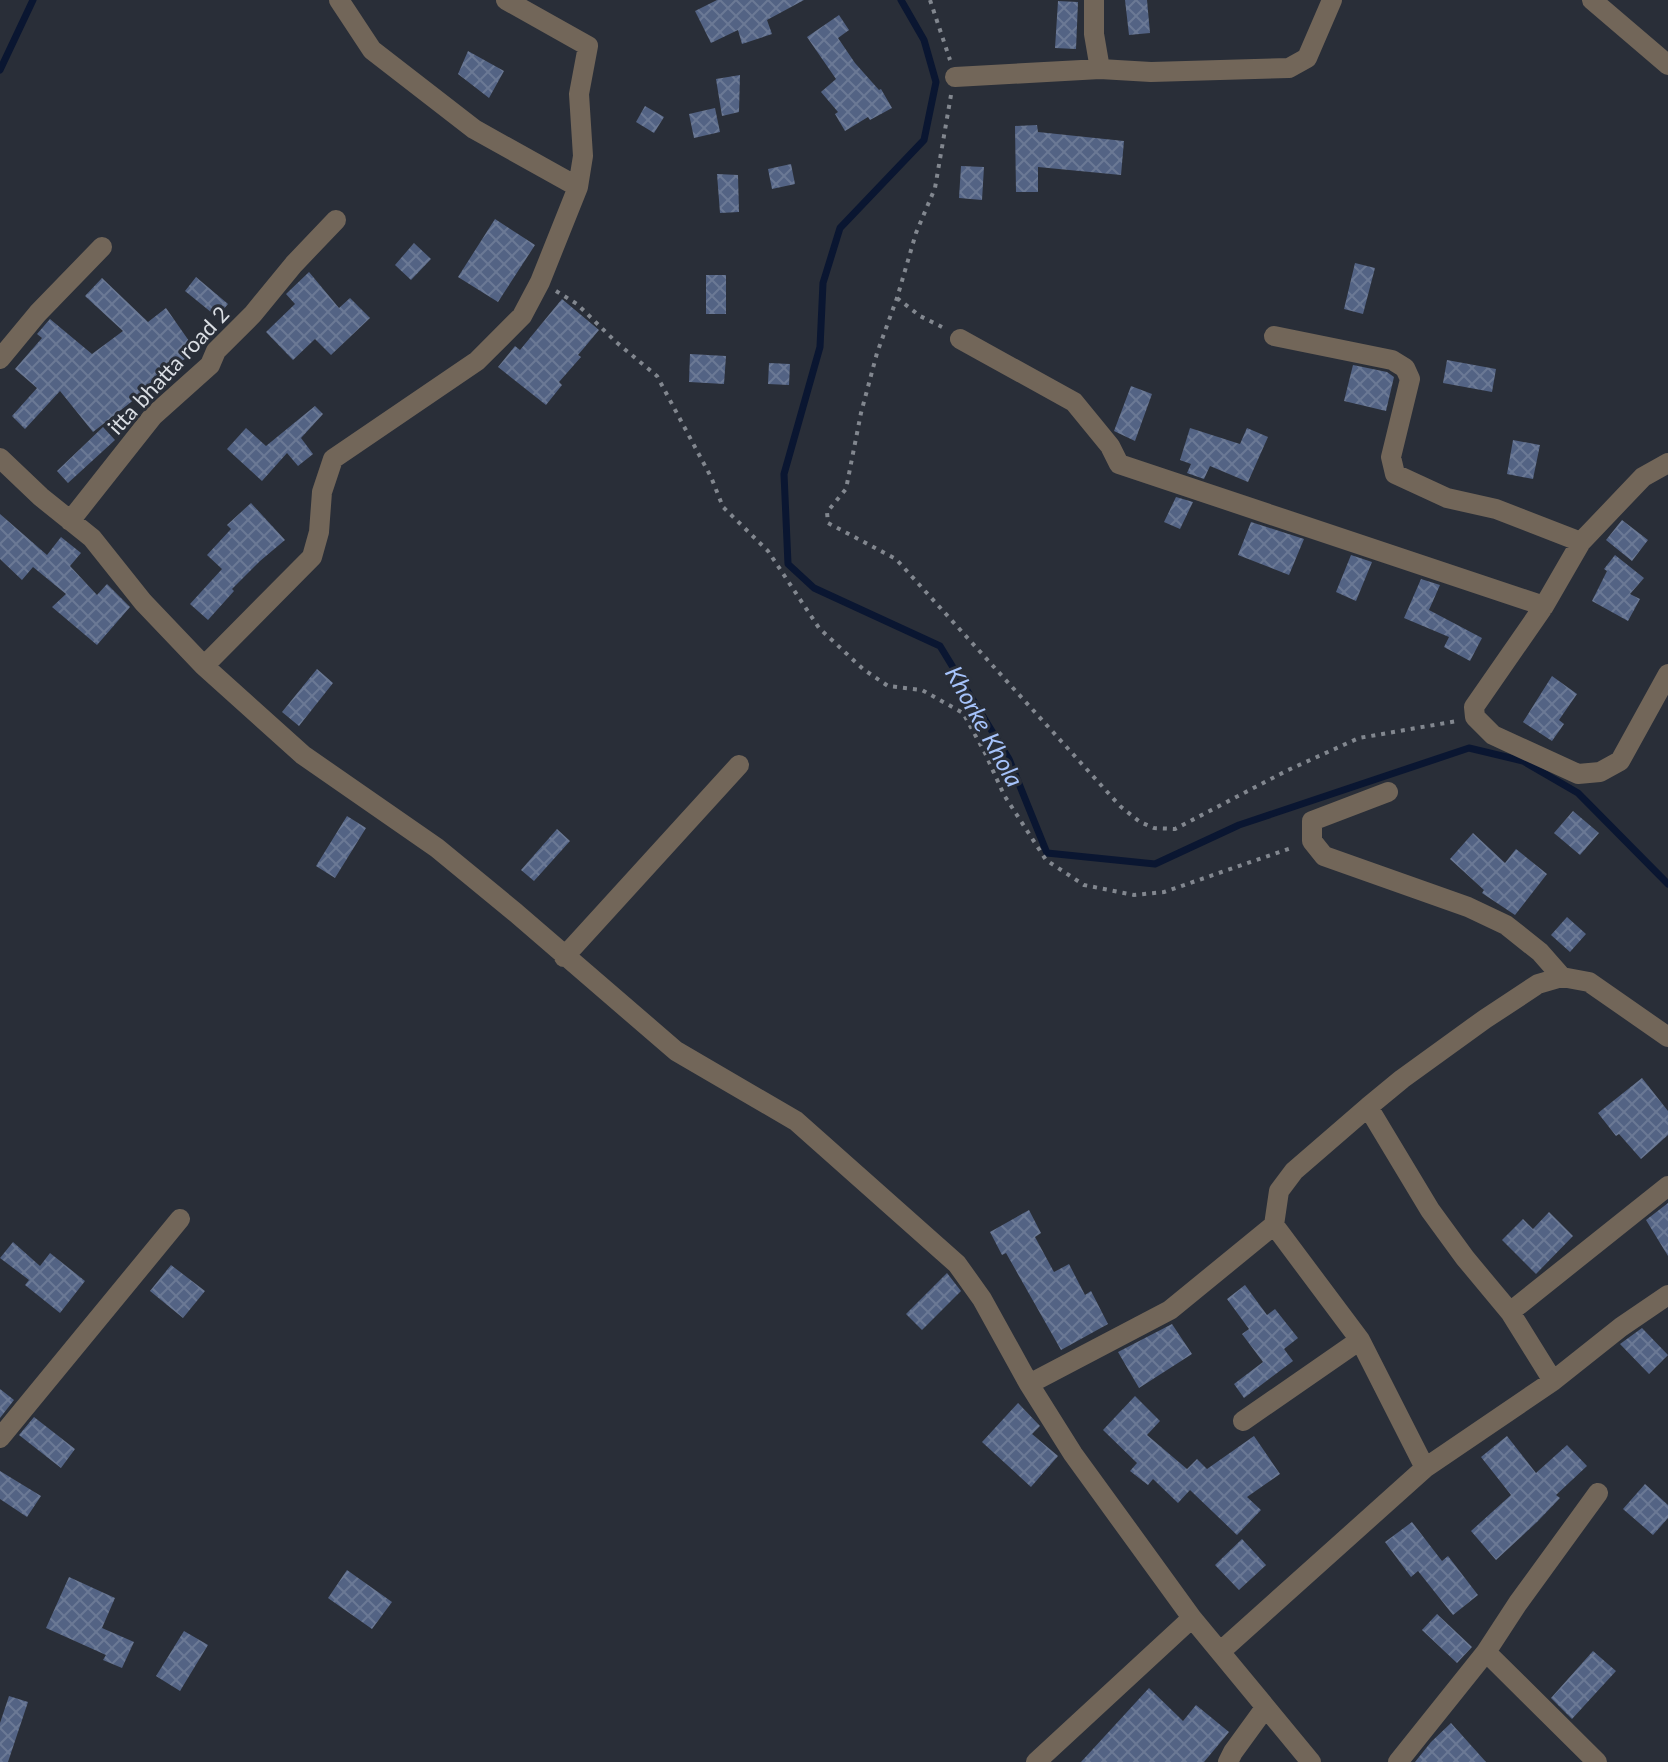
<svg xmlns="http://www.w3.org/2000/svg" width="1668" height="1762" font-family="Lato,sans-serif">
<defs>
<pattern id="building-cross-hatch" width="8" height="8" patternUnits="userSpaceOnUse" patternTransform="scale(2)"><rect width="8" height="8" fill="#536384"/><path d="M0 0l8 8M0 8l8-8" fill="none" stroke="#6b7995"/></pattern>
</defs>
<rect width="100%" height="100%" fill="#292e38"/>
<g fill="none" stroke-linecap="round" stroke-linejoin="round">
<path stroke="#0a1631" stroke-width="7" d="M 901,0 L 924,40 L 936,82 L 924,140 L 840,228 L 823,283 L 820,347 L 784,474 L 788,564 L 814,588 L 940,646 L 1009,759 L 1047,853 L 1155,864 L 1239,825 L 1469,748 L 1523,761 L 1578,793 L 1668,884
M 0,70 L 33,0"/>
</g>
<path fill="url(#building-cross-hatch)" d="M 717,0 L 804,0 L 767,20 L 772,34 L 742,44 L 738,30 L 711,43 L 695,11 Z
M 1125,0 L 1147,0 L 1150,33 L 1129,35 Z
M 1058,1 L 1078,2 L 1076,49 L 1055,48 Z
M 839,15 L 849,30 L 838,38 L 855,63 L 879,90 L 881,89 L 892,108 L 870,120 L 868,117 L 845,131 L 835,114 L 838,112 L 821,92 L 836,79 L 807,37 Z
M 468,51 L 504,71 L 489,98 L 458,74 Z
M 740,75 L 739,112 L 722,116 L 716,79 Z
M 645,106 L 664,117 L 654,133 L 636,122 Z
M 715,108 L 720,132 L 694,138 L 689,114 Z
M 1037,125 L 1038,132 L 1124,141 L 1121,175 L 1038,167 L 1038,192 L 1016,192 L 1015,126 Z
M 791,164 L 795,184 L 772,189 L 768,169 Z
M 961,166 L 984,167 L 982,200 L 959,198 Z
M 717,174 L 738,175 L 739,212 L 720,213 Z
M 495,219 L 535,245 L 498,302 L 458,277 Z
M 414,243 L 431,259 L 411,280 L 395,265 Z
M 1355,263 L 1375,268 L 1363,314 L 1344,309 Z
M 309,272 L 339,308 L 350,298 L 370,318 L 331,355 L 315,339 L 293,360 L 266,332 L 295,304 L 286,294 Z
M 706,275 L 726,275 L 726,314 L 706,314 Z
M 196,277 L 228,304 L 217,317 L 185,291 Z
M 102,278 L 148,322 L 166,308 L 196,351 L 152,382 L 154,384 L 93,432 L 60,391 L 25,429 L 12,416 L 37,388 L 15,369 L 42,338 L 37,334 L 50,319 L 92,354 L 123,331 L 85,296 Z
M 562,299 L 599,330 L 578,355 L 581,357 L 559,382 L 562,385 L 546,405 L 498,367 L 515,346 L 520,350 Z
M 690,354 L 726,356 L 724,384 L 689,382 Z
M 1447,360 L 1496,369 L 1492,392 L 1443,383 Z
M 769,363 L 790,364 L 789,385 L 768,384 Z
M 1353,365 L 1387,372 L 1394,377 L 1386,411 L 1344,401 Z
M 1131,386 L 1152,394 L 1135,441 L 1114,431 Z
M 315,406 L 323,414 L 301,438 L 313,454 L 298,466 L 287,453 L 262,481 L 227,449 L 246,428 L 266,446 Z
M 103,427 L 115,440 L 68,483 L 57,471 Z
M 1190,428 L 1240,444 L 1247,428 L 1268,437 L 1248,482 L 1210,466 L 1204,479 L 1187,473 L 1191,464 L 1180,460 Z
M 1513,440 L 1540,445 L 1533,479 L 1507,474 Z
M 1176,497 L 1193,502 L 1180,529 L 1164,522 Z
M 251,503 L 285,540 L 260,561 L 232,589 L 234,591 L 208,620 L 190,604 L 222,569 L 207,555 L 231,529 L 227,525 Z
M 0,514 L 47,555 L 61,537 L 81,553 L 70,566 L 97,595 L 107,584 L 130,607 L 97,645 L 52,607 L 66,594 L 33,567 L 22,580 L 0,559 Z
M 1622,520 L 1648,540 L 1632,561 L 1606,540 Z
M 1251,522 L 1304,539 L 1289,575 L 1238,555 Z
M 1351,555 L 1372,562 L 1356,601 L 1336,592 Z
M 1615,555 L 1644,578 L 1630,594 L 1640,599 L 1628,621 L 1592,601 L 1607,571 L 1604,569 Z
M 1421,579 L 1440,585 L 1429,610 L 1482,638 L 1470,661 L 1444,647 L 1449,637 L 1404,618 Z
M 317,669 L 333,683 L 299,726 L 282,712 Z
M 1552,676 L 1577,694 L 1559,720 L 1564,724 L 1552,741 L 1523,722 Z
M 1573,811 L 1599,833 L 1580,855 L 1554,833 Z
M 347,816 L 366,828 L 335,878 L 316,866 Z
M 557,829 L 570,841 L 534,881 L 521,870 Z
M 1473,833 L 1505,863 L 1516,849 L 1547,874 L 1515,915 L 1482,893 L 1484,890 L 1450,859 Z
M 1567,917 L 1586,934 L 1570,952 L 1551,935 Z
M 1642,1078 L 1668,1111 L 1668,1135 L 1641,1159 L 1619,1134 L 1616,1136 L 1598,1113 Z
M 1668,1203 L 1668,1256 L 1646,1220 Z
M 1029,1210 L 1041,1233 L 1035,1237 L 1054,1272 L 1069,1264 L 1085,1295 L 1091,1291 L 1108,1324 L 1061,1350 L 1006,1253 L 1002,1255 L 990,1232 Z
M 1549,1212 L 1573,1236 L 1536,1274 L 1502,1240 L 1523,1219 L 1533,1229 Z
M 13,1242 L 40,1266 L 50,1253 L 85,1281 L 60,1313 L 25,1285 L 29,1280 L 0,1258 Z
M 171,1265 L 205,1291 L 183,1318 L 150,1291 Z
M 947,1273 L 961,1291 L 922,1330 L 906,1314 Z
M 1245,1285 L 1267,1315 L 1275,1309 L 1298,1338 L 1284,1349 L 1293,1361 L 1244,1398 L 1234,1384 L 1263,1362 L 1242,1334 L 1249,1329 L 1227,1299 Z
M 1172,1324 L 1192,1354 L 1139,1388 L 1118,1352 Z
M 1642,1328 L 1668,1355 L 1649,1374 L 1620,1344 Z
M 0,1389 L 14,1400 L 0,1418 Z
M 1135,1396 L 1160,1421 L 1147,1435 L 1187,1469 L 1197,1459 L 1207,1469 L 1254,1436 L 1280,1474 L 1247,1497 L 1261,1510 L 1237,1535 L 1190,1490 L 1178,1503 L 1153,1479 L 1148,1485 L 1130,1471 L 1137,1463 L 1103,1430 Z
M 1018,1403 L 1040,1426 L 1032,1434 L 1058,1456 L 1031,1487 L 982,1442 Z
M 34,1417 L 75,1449 L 61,1468 L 19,1435 Z
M 1507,1436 L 1536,1473 L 1567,1445 L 1587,1466 L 1556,1495 L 1560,1498 L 1537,1522 L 1496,1560 L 1471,1531 L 1511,1495 L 1481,1457 Z
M 0,1471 L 41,1496 L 27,1517 L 0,1499 Z
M 1645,1484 L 1668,1505 L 1668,1518 L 1653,1535 L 1623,1509 Z
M 1412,1522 L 1442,1561 L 1448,1556 L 1478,1595 L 1453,1615 L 1418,1571 L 1411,1577 L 1385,1542 Z
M 1242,1539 L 1266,1565 L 1239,1590 L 1215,1565 Z
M 347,1570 L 392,1602 L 372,1629 L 328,1598 Z
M 69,1577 L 115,1598 L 102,1628 L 134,1642 L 122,1668 L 103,1660 L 106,1655 L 46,1628 Z
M 1437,1614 L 1472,1647 L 1457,1663 L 1422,1630 Z
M 184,1631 L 208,1645 L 180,1691 L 156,1676 Z
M 1593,1651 L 1616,1671 L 1572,1719 L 1551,1698 Z
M 1149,1688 L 1183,1721 L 1196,1705 L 1229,1732 L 1204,1762 L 1081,1762 Z
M 9,1696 L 28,1702 L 8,1762 L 0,1762 L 0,1723 Z
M 1451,1723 L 1486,1762 L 1415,1762 L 1431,1742 Z"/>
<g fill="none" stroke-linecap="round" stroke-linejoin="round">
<path stroke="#82878f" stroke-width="4" stroke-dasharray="4 6" stroke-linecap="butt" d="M 930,0 L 950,60
M 951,95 L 935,188 L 916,233 L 897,298 L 877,353 L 861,413 L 846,489 L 827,512 L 828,523 L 896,559 L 1120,806 L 1140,822 L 1154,828 L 1175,829 L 1288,770 L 1359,738 L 1457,721
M 556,291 L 577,304 L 616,342 L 657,376 L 711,477 L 723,507 L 768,551 L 819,628 L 863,669 L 888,686 L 922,690 L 963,713 L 985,753 L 1004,795 L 1046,860 L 1084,885 L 1134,895 L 1164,892 L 1294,847
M 897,298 L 920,316 L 942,327"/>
<path stroke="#726659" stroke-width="20" d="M 339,0 L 372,50 L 474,129 L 578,187
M 1094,0 L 1094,34 L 1100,69
M 1592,0 L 1668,65
M 955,77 L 1100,69 L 1151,72 L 1289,68 L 1307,58 L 1332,0
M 1274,336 L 1392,360 L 1405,368 L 1410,379 L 1391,457 L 1395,474 L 1447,498 L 1496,509 L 1581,542
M 960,339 L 1074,402 L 1110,446 L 1119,464 L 1544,606
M 0,359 L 38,313 L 102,247
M 0,458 L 41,497 L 92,538 L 143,602 L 204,666 L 303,755 L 437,848 L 516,913 L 676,1051 L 796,1121 L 957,1264 L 982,1299 L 1029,1384 L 1073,1454 L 1192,1618 L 1311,1762
M 1668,463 L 1643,477 L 1581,542 L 1544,606 L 1474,707 L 1475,717 L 1493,735 L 1578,774 L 1600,772 L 1620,761 L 1668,674
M 70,521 L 153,416 L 210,365 L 216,351 L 253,314 L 294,264 L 336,220
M 204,666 L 312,557 L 319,532 L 322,492 L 333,459 L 477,361 L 522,316 L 540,282 L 578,187 L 583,156 L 579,94 L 588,46 L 506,0
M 1388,792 L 1312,821 L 1312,841 L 1324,856 L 1468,907 L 1506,925 L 1540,952 L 1562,977
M 564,957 L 739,765
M 1274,1225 L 1279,1191 L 1294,1171 L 1368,1107
M 1510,1312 L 1668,1186
M 1553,1381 L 1510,1312 L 1465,1258 L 1430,1210 L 1368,1107 L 1402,1079 L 1485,1019 L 1538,984 L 1562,977 L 1589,982 L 1668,1037
M 1029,1384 L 1170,1310 L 1274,1225 L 1360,1340 L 1425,1468
M 1243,1421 L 1360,1340
M 0,1438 L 180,1219
M 1221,1651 L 1425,1468 L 1553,1381 L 1621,1327 L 1668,1295
M 1486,1652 L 1597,1762
M 1036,1762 L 1192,1618
M 1228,1762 L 1233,1752 L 1265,1708
M 1398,1762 L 1486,1652 L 1518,1603 L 1598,1493"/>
</g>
<g text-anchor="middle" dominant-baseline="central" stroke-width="6" stroke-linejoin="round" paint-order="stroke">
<g font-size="22" fill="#dadee4" stroke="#292e38">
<text transform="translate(168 370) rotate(-47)">itta bhatta road 2</text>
</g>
<g font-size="24" font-style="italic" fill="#a5c2fa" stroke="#292e38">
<text transform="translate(985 726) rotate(61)">Khorke Khola</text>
</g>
</g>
</svg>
